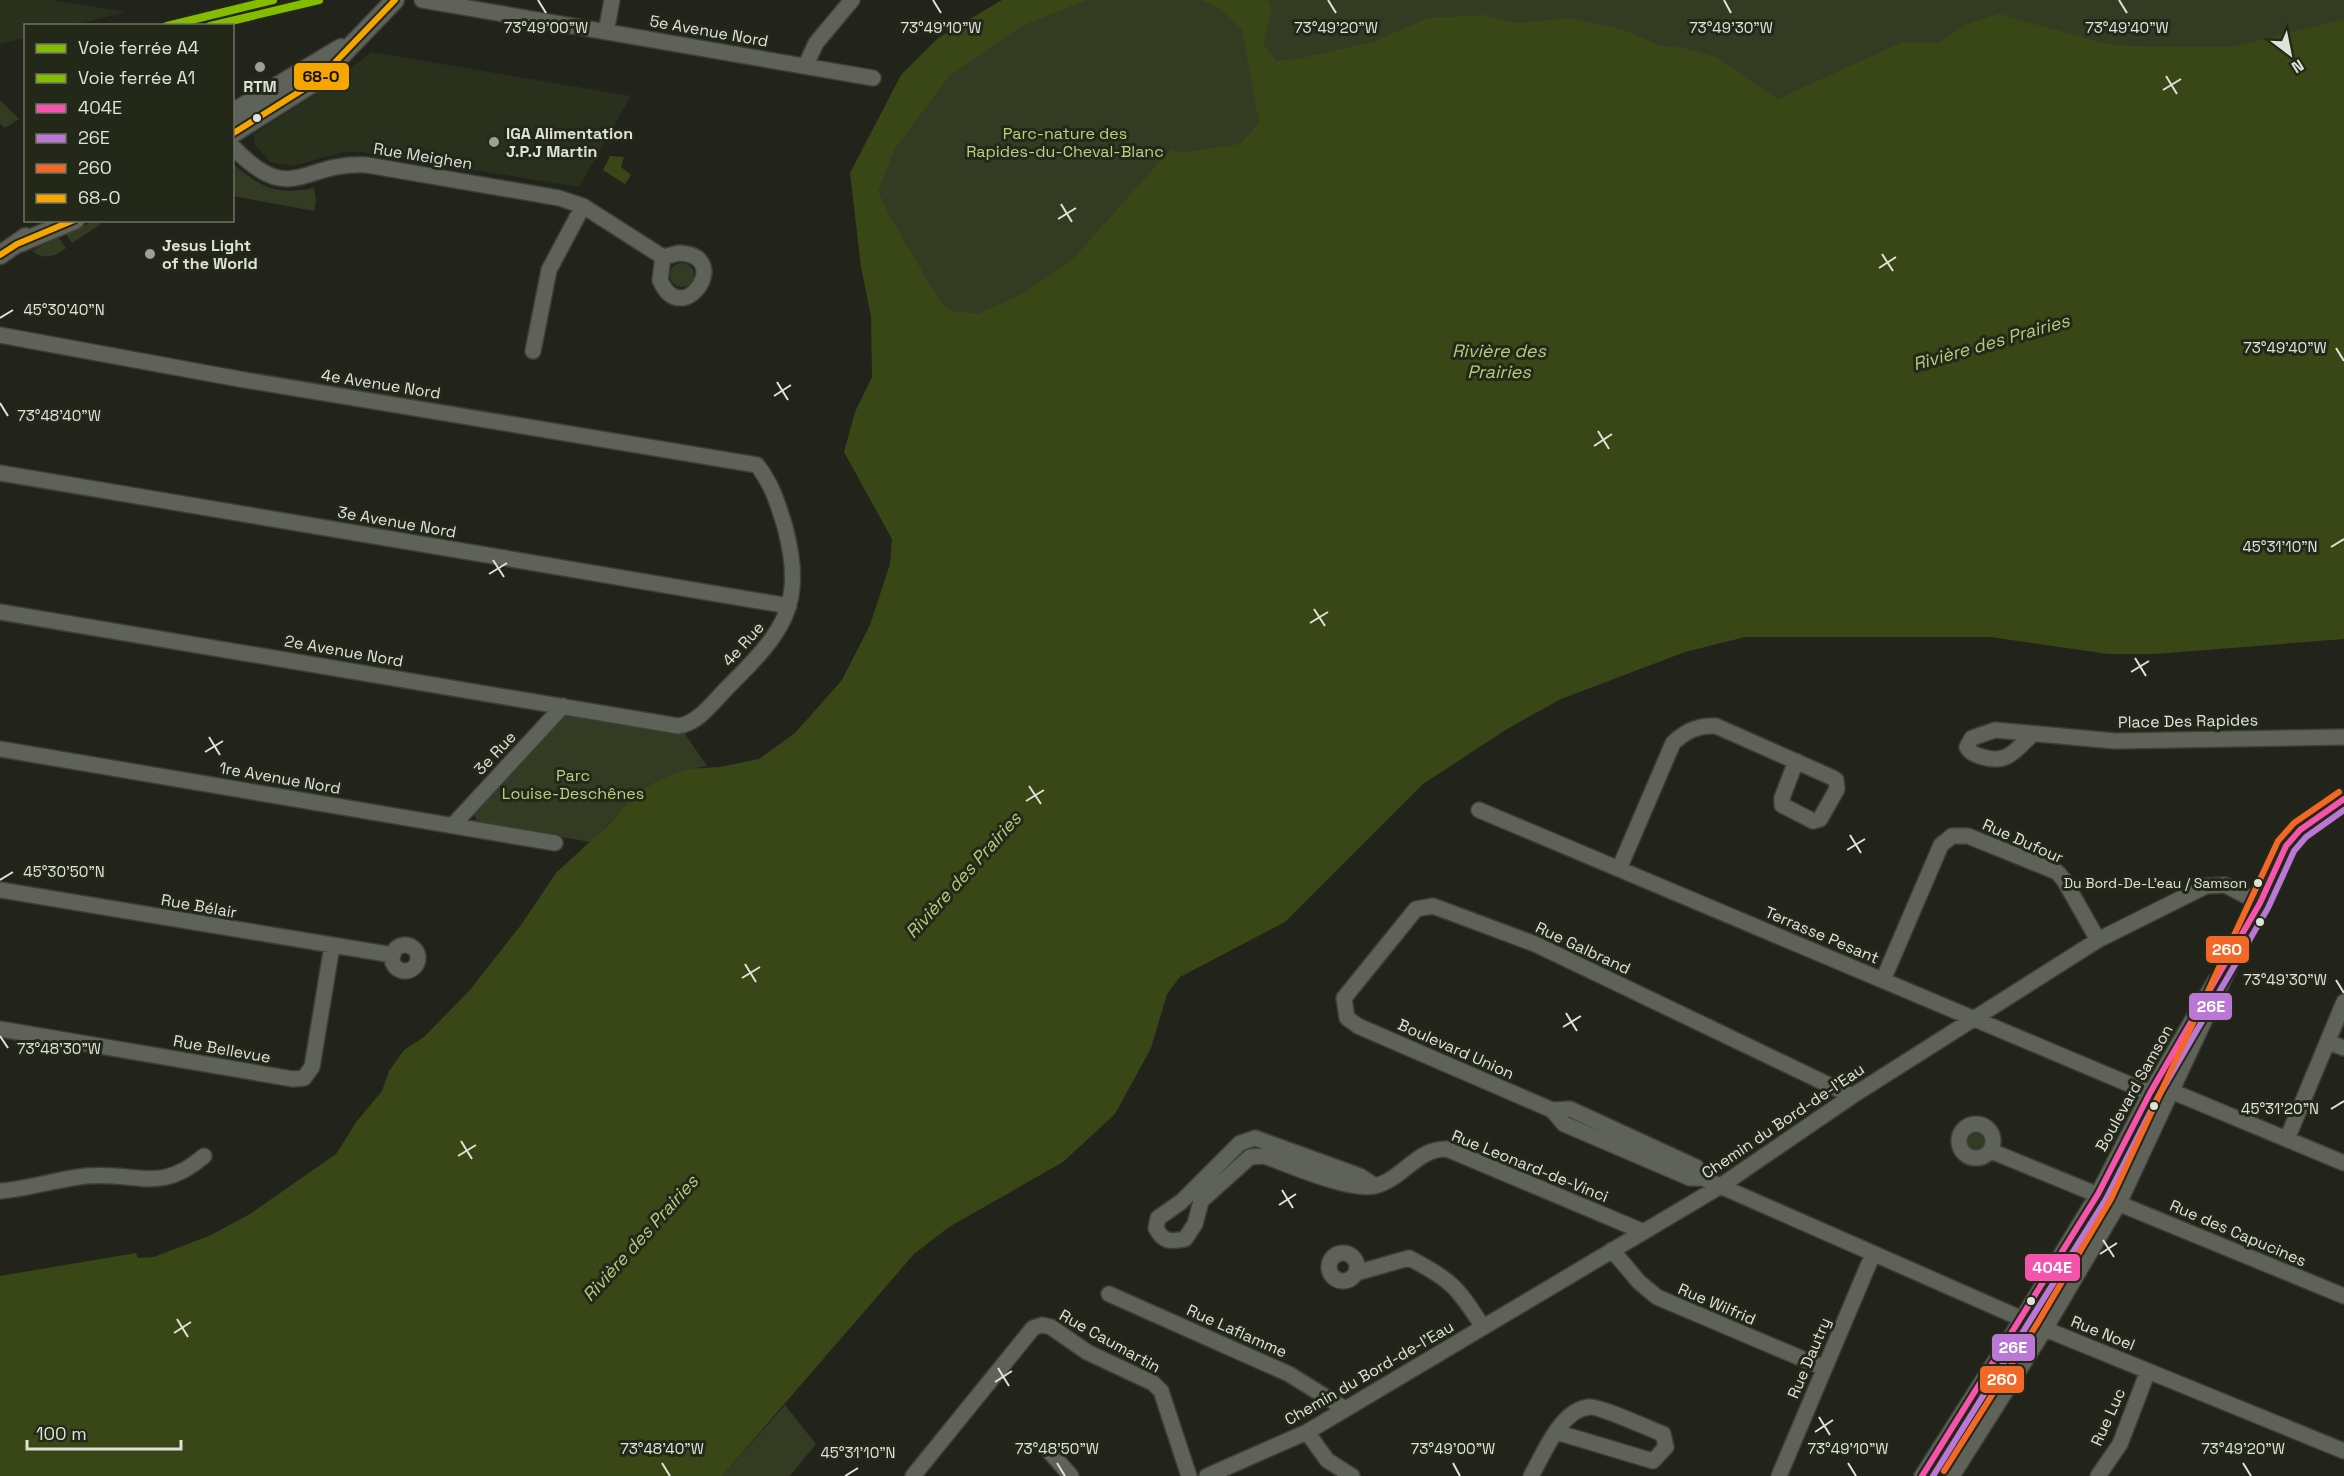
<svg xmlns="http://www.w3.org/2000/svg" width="2344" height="1476" font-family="'Space Grotesk',sans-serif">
<rect width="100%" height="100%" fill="#22241c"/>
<path fill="#29301c" d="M 0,0 L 53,0 L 126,12 L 74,25 L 26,26 L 25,38 L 0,44 Z
M 371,52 L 631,96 L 579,187 L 362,152 L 344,152 L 292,166 L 270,162 L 255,144 L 253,135 L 330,85 Z"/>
<path fill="#333c22" d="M 1033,0 L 2344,0 L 2344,90 L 963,382 L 865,164 L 924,76 Z
M 0,100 L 19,119 L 5,128 L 0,124 Z
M 233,164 C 264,189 274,195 314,188 L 316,201 L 314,211 L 233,196 Z
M 94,221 L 101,224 L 72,243 L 66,234 Z
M 58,237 L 66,248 C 56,257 42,260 32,251 Z
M670 275a12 12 0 1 1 24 0a12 12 0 1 1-24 0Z
M 567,714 L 683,731 L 707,766 C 650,775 629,805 590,842 L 477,822 L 474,813 Z
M1959 1141a17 17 0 1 1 34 0a17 17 0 1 1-34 0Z
M 785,1405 L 816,1444 L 790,1476 L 722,1476 Z"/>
<path fill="#394717" d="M 1002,0 L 1087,0 L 1024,25 L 949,76 L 894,150 L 878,191 L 891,219 L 943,306 L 953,311 L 977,314 L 1022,294 L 1074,258 L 1171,149 L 1182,153 L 1240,144 L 1259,123 L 1242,30 L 1221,9 L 1201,0 L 1268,0 L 1272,9 L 1263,45 L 1277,61 L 1297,59 L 1373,42 L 1428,18 L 1484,15 L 1515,23 L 1570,18 L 1621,29 L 1661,46 L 1685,48 L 1718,58 L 1778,99 L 1902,42 L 1938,43 L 1967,24 L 1999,14 L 2099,42 L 2124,46 L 2232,47 L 2344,19 L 2344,639 L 2155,654 L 2108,654 L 1990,637 L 1745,637 L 1685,652 L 1561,699 L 1507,729 L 1423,784 L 1285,922 L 1180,977 L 1167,994 L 1151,1048 L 1115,1114 L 1063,1162 L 949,1227 L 914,1254 L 722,1476 L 0,1476 L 0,1276 L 136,1253 L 138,1258 L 154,1257 L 211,1235 L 250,1214 L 336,1154 L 357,1121 L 382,1091 L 389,1071 L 404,1050 L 424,1037 L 470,990 L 521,925 L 556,873 L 608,825 L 638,793 L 657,781 L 687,769 L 720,767 L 759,759 L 795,733 L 842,680 L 870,625 L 890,564 L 892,539 L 844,452 L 855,412 L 872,377 L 871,316 L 861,267 L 850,173 L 901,75 L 938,38 Z
M 610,156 L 624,157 L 621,167 L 631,175 L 625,184 L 603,170 Z"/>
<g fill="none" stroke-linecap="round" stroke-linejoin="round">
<g stroke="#3c3e37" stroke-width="18">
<path id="minor" d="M 422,0 L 873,78
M 606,32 L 612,0
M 806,65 L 816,43 L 852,0
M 232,146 C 292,209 301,161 367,165 L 559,198 L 583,206 L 663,257
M 679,253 C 735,255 682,332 660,280 L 663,257 Z
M 0,335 L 239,379 L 757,465 C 772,484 778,504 785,527 C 806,607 782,633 728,687 C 714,701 698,724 678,726 L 0,612
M 533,351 L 549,270 L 583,206
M 0,473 L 789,606
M 2033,734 C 2016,749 2008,765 1983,757 C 1976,755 1971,754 1967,747 L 1972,738 L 1995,730 L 2115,741 L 2344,737
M 0,749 L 555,843
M 1479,810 L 2150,1093
M 453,825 L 563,706
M 1619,869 L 1673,743 C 1686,731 1698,725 1716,726 L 1831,777 L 1836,780 L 1837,789 L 1820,819 L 1813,821 L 1782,805 L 1782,798 L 1796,761
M 0,890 L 393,955
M392 958a13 13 0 1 1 26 0a13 13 0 1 1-26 0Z
M 1883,980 L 1941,845 L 1952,836 L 1968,836 L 2057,872 L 2064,880 L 2098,940
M 0,1029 L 293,1079 L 304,1078 L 312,1067 L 332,946
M 2328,1042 L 2344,1048
M 2171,1091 L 2344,1163
M 1852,1096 L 1535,944 L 1433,906 L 1416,909 L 1344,998 L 1347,1018 L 1358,1026 L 1552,1110 L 1564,1124 L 1690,1178 L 1702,1178 L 2045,1329 L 2344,1451
M 1552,1110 L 1570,1109 L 1696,1167 L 1702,1178
M1959 1141a17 17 0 1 1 34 0a17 17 0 1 1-34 0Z
M 2287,1139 L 2344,1002
M 1991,1151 L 2344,1296
M 1375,1186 L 1360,1176 L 1255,1138 L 1240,1143 L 1181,1202 L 1158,1218 L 1156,1228 C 1163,1242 1170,1242 1185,1239 L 1195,1224 L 1201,1201 L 1250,1157 L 1264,1156 C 1290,1165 1350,1192 1375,1186 C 1403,1179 1417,1148 1447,1149 L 1644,1232
M 0,1191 C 29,1189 57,1179 86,1176 C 137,1171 159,1195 204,1156
M 1612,1250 L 1639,1282 L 1657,1297 L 1824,1368
M1329 1267a14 14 0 1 1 28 0a14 14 0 1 1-28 0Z
M 1356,1273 L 1409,1258 C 1452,1280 1457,1287 1483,1327
M 1109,1294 L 1289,1374 L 1345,1409
M 1307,1432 L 1327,1460 L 1352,1476
M 1048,1450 L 1071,1476
M 913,1476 L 1033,1328 L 1042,1325 L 1051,1327 L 1087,1352 L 1153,1383 L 1161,1391 L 1189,1476
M 1207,1476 L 1307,1432 L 1719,1187 L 1852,1096 L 2098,940 L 2206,886 L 2225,885 L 2260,903
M 1531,1476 C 1544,1454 1560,1410 1589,1407 C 1600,1406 1650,1429 1663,1434 L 1666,1447 L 1653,1461 L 1556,1432
M 1779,1476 L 1873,1254
M 1922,1476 L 2022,1319 L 2098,1194 L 2150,1093 L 2215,981
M 1952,1476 L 2045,1329 L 2119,1203 L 2286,846 L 2300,830 L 2344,799
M 2098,1476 L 2120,1444 L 2148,1371"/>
</g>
<g stroke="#3c3e37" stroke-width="21">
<path id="major" d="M 232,113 L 341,48
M 232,134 L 318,80 L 395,0
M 17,244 L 75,220
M 0,255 L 26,237"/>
</g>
<use href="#minor" stroke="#5e6259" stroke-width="15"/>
<use href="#major" stroke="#5e6258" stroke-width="18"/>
<g stroke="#232819" stroke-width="10">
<path id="bus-1" d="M 1922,1476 L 2098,1194 L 2150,1093 L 2260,903 L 2286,846 L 2300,830 L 2344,799"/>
</g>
<g stroke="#232819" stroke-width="10">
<path id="bus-2" d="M 1933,1476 L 2106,1199 L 2158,1097 L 2268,908 L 2294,851 L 2306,837 L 2344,810"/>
</g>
<g stroke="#232819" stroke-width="10">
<path id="bus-3" d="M 1944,1471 L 2037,1324 L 2111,1199 L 2278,841 L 2294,823 L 2339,792"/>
</g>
<g stroke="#232819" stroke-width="10">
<path id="bus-4" d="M 232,134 L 318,80 L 395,0
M 0,255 L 17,244 L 74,220"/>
</g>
<use href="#bus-1" stroke="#f653ac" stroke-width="6"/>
<use href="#bus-2" stroke="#ba77d6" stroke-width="6"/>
<use href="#bus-3" stroke="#f36827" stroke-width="6"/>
<use href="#bus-4" stroke="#f7a600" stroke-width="6"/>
<g stroke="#232819" stroke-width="12">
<path id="rail-1" d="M 210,26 L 319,0"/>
</g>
<g stroke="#232819" stroke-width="12">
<path id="rail-2" d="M 167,26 L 273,0"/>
</g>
<use href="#rail-1" stroke="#84bd00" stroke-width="8"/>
<use href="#rail-2" stroke="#84bd00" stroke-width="8"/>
</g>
<path fill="none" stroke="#dfe2d9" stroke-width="2" d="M 538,0 L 546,13M 933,0 L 941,13M 1328,0 L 1336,13M 1724,0 L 1731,13M 2119,0 L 2127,13M 2166,76 L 2177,94M 2163,90 L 2181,79M 1061,204 L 1072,222M 1058,219 L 1076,208M 1882,254 L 1893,271M 1879,268 L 1896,257M 0,318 L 13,310M 2336,348 L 2344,361M 777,382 L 788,400M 774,396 L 791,385M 0,403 L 8,416M 1598,431 L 1609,449M 1594,446 L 1612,434M 2331,547 L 2344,539M 493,560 L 504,577M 489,574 L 507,563M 1314,609 L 1325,626M 1310,623 L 1328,612M 2135,658 L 2146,676M 2131,672 L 2149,661M 209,737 L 220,755M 205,752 L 223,741M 1029,786 L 1041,804M 1026,801 L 1044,790M 1850,835 L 1861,853M 1847,850 L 1865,839M 0,880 L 13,872M 745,964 L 756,982M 742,978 L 760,967M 2336,980 L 2344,993M 1566,1013 L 1577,1031M 1563,1027 L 1581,1016M 0,1036 L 8,1048M 2331,1109 L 2344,1101M 461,1141 L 472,1159M 458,1156 L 476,1145M 1282,1190 L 1293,1208M 1279,1205 L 1296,1194M 2103,1240 L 2114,1257M 2100,1254 L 2117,1243M 177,1319 L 188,1337M 174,1333 L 191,1322M 998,1368 L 1009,1386M 995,1382 L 1012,1371M 1819,1417 L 1830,1435M 1815,1432 L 1833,1420M 662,1463 L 670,1476M 1057,1463 L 1065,1476M 1453,1463 L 1460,1476M 1848,1463 L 1856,1476M 2243,1463 L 2251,1476M 845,1476 L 858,1468"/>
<g fill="#9da097" stroke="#232819" stroke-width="2">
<circle cx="260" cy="67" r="6"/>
<circle cx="494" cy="142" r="6"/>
<circle cx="150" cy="254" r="6"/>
</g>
<g fill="#dfe2d9" stroke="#232819" stroke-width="2">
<circle cx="257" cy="118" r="5"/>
<circle cx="2258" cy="883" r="5"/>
<circle cx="2260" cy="922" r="5"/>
<circle cx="2154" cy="1106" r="5"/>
<circle cx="2031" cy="1301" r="5"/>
</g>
<g text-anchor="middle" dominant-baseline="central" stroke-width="6" stroke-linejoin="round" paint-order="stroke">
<g font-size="14" fill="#dfe2d9" stroke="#232819" text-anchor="end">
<text x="2247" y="883">Du Bord-De-L'eau / Samson</text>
</g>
<g font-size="16" fill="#dfe2d9" stroke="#232819">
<text transform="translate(709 31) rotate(10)">5e Avenue Nord</text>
<text transform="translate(423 156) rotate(9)">Rue Meighen</text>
<text transform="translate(381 384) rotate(9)">4e Avenue Nord</text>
<text transform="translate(397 522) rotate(10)">3e Avenue Nord</text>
<text transform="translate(743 644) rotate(-48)">4e Rue</text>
<text transform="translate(344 651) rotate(10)">2e Avenue Nord</text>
<text transform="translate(2188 721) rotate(-1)">Place Des Rapides</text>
<text transform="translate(495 753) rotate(-47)">3e Rue</text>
<text transform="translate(280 778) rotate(10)">1re Avenue Nord</text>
<text transform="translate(2023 841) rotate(24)">Rue Dufour</text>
<text transform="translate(199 906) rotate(10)">Rue Bélair</text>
<text transform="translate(1822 935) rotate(23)">Terrasse Pesant</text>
<text transform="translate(1583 948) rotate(25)">Rue Galbrand</text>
<text transform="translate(222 1049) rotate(10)">Rue Bellevue</text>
<text transform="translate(1456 1049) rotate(24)">Boulevard Union</text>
<text transform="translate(2134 1088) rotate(-61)">Boulevard Samson</text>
<text transform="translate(1783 1121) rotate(-34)">Chemin du Bord-de-l'Eau</text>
<text transform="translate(1530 1166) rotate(22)">Rue Leonard-de-Vinci</text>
<text transform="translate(2238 1233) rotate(23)">Rue des Capucines</text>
<text transform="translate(1717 1304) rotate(23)">Rue Wilfrid</text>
<text transform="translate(1237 1331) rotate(24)">Rue Laflamme</text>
<text transform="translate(2103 1333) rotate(22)">Rue Noel</text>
<text transform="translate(1110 1341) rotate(29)">Rue Caumartin</text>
<text transform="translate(1809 1358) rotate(-67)">Rue Dautry</text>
<text transform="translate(1369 1373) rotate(-30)">Chemin du Bord-de-l'Eau</text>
<text transform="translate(2108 1417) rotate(-66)">Rue Luc</text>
</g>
<g font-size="16" font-weight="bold" fill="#dfe2d9" stroke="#232819" text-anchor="start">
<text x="260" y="86" text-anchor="middle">RTM</text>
<text x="506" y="133">IGA Alimentation<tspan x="506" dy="18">J.P.J Martin</tspan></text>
<text x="162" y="245">Jesus Light<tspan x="162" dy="18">of the World</tspan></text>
</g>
<g font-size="16" fill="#b6d282" stroke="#232819">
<text x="1065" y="133">Parc-nature des<tspan x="1065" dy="18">Rapides-du-Cheval-Blanc</tspan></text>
<text x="573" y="775">Parc<tspan x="573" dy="18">Louise-Deschênes</tspan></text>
</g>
<g font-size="18" font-style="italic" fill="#b2cd7d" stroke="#232819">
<text transform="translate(1991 342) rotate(-16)">Rivière des Prairies</text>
<text x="1499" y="350">Rivière des<tspan x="1499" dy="21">Prairies</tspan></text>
<text transform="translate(963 875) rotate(-48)">Rivière des Prairies</text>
<text transform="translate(640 1238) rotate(-48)">Rivière des Prairies</text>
</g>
</g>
<g font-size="15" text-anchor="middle" fill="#dfe2d9" stroke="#232819" stroke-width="6" stroke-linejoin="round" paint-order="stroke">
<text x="546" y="33">73°49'00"W</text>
<text x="941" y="33">73°49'10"W</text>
<text x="1336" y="33">73°49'20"W</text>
<text x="1731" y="33">73°49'30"W</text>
<text x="2127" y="33">73°49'40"W</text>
<text x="64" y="315">45°30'40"N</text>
<text x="2285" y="353">73°49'40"W</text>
<text x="59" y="421">73°48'40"W</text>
<text x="2280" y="552">45°31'10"N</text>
<text x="64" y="877">45°30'50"N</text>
<text x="2285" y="985">73°49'30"W</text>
<text x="59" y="1054">73°48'30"W</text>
<text x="2280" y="1114">45°31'20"N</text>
<text x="662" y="1454">73°48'40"W</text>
<text x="1057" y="1454">73°48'50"W</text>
<text x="1453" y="1454">73°49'00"W</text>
<text x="1848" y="1454">73°49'10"W</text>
<text x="2243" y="1454">73°49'20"W</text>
<text x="858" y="1458">45°31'10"N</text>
</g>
<g stroke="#232819" stroke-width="2">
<rect x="293" y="62" width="57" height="29" rx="6" fill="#f7a600"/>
<rect x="2205" y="935" width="45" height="29" rx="6" fill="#f36827"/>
<rect x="2188" y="992" width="45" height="29" rx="6" fill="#ba77d6"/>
<rect x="2024" y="1253" width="57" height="29" rx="6" fill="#f653ac"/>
<rect x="1991" y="1333" width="45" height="29" rx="6" fill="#ba77d6"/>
<rect x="1979" y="1365" width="46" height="29" rx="6" fill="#f36827"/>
</g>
<g font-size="16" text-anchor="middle" font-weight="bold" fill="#fff">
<text x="2227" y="955">26O</text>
<text x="2211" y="1012">26E</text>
<text x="2052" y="1273">404E</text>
<text x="2013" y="1353">26E</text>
<text x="2002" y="1385">26O</text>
</g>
<g font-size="16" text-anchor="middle" font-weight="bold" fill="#111">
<text x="321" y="82">68-O</text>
</g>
<rect x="24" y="24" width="210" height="198" fill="#232819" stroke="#6e7266" stroke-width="1.5"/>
<rect x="36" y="44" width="30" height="9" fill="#84bd00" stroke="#6e7266" stroke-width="1.5"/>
<text x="78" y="54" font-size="18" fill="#dfe2d9">Voie ferrée A4</text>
<rect x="36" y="74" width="30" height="9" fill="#84bd00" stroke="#6e7266" stroke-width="1.5"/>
<text x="78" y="84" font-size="18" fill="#dfe2d9">Voie ferrée A1</text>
<rect x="36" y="104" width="30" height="9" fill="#f653ac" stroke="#6e7266" stroke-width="1.5"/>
<text x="78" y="114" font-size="18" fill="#dfe2d9">404E</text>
<rect x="36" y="134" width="30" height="9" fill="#ba77d6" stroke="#6e7266" stroke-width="1.5"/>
<text x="78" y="144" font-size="18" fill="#dfe2d9">26E</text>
<rect x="36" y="164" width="30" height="9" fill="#f36827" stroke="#6e7266" stroke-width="1.5"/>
<text x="78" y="174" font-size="18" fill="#dfe2d9">26O</text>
<rect x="36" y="194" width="30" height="9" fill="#f7a600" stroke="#6e7266" stroke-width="1.5"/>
<text x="78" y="204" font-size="18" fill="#dfe2d9">68-O</text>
<g transform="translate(2290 54) rotate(148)" stroke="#232819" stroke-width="4.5" paint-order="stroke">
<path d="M0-4.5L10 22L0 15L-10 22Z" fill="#dfe2d9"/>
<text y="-9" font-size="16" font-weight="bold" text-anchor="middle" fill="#dfe2d9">N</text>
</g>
<path d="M27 1440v9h154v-9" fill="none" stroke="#dfe2d9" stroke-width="3"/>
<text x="36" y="1440" font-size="18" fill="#dfe2d9" stroke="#232819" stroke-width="4.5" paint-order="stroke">100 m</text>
</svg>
